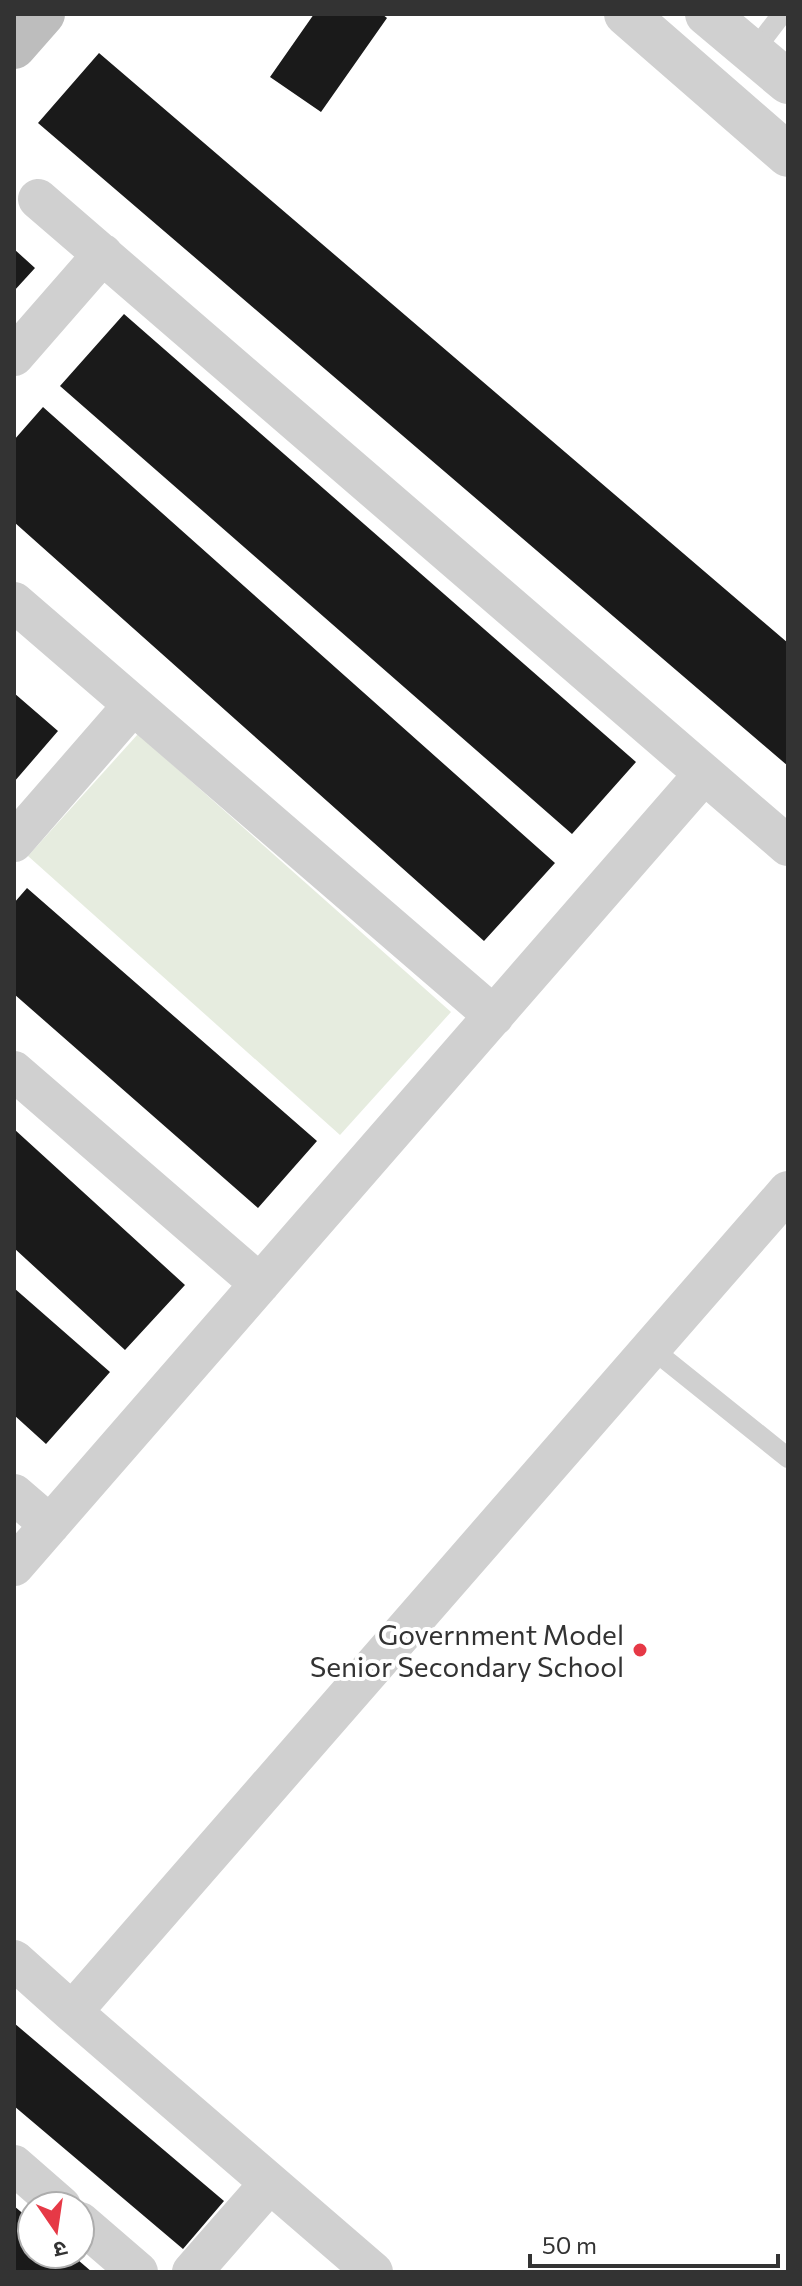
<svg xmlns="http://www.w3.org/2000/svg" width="802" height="2286" font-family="Commissioner,'Noto Sans Devanagari',sans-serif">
<rect width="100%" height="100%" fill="#fff"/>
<path fill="#e6ecdf" d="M 138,734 L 451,1012 L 340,1135 L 28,856 Z"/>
<path fill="#1a1a1a" d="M 314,14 L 382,14 L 387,18 L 321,112 L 270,77 Z
M 99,53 L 788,643 L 788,766 L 38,123 Z
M 14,249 L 35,268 L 14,291 Z
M 124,314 L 636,762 L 572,834 L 60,386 Z
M 43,407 L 555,863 L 484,941 L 14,522 L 14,440 Z
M 14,693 L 58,731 L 14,782 Z
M 27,888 L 317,1141 L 258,1208 L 14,994 L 14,903 Z
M 14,1129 L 185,1285 L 125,1350 L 14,1248 Z
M 14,1288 L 110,1372 L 46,1444 L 14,1415 Z
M 14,2023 L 224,2201 L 183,2249 L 14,2106 Z
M 14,2206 L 32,2221 L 32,2254 L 71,2254 L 92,2272 L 14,2272 Z"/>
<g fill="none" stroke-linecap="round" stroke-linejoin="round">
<path stroke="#d0d0d0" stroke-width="20" d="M 753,52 L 782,14
M 651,1348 L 788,1458"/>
<path stroke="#d0d0d0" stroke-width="40" d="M 38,199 L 788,846
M 14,356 L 103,254
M 14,602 L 494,1016
M 14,842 L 133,705
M 14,1071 L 260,1284
M 14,1494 L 50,1525
M 14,1566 L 704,774
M 14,1960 L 72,2012 L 373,2272
M 72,2012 L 788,1191
M 14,2165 L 61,2206
M 80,2222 L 138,2272
M 192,2272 L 270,2183"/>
<path stroke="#d0d0d0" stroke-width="44" d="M 626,14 L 788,155
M 707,14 L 788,82"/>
<path stroke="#bdbdbd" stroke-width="44" d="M 14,47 L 43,14"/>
</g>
<circle fill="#e63946" stroke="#fff" stroke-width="3" cx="640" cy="1650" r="8"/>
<g text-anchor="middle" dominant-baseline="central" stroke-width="8" stroke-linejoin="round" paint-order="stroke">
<g font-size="28" fill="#333" stroke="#fff" text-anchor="end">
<text x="624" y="1634">Government Model<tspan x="624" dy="32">Senior Secondary School</tspan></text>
</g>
</g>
<rect width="802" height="2286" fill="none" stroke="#333333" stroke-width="32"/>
<g transform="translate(56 2230) rotate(167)"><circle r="38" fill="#ffffff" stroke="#adadad" stroke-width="2"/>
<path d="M0-6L14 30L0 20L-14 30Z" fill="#e63946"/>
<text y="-12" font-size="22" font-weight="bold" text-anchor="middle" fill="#333333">उ</text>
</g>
<path d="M530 2254v12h248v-12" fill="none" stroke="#333333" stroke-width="4"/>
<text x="542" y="2254" font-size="24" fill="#333333" stroke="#ffffff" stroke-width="6" paint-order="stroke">50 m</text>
</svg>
